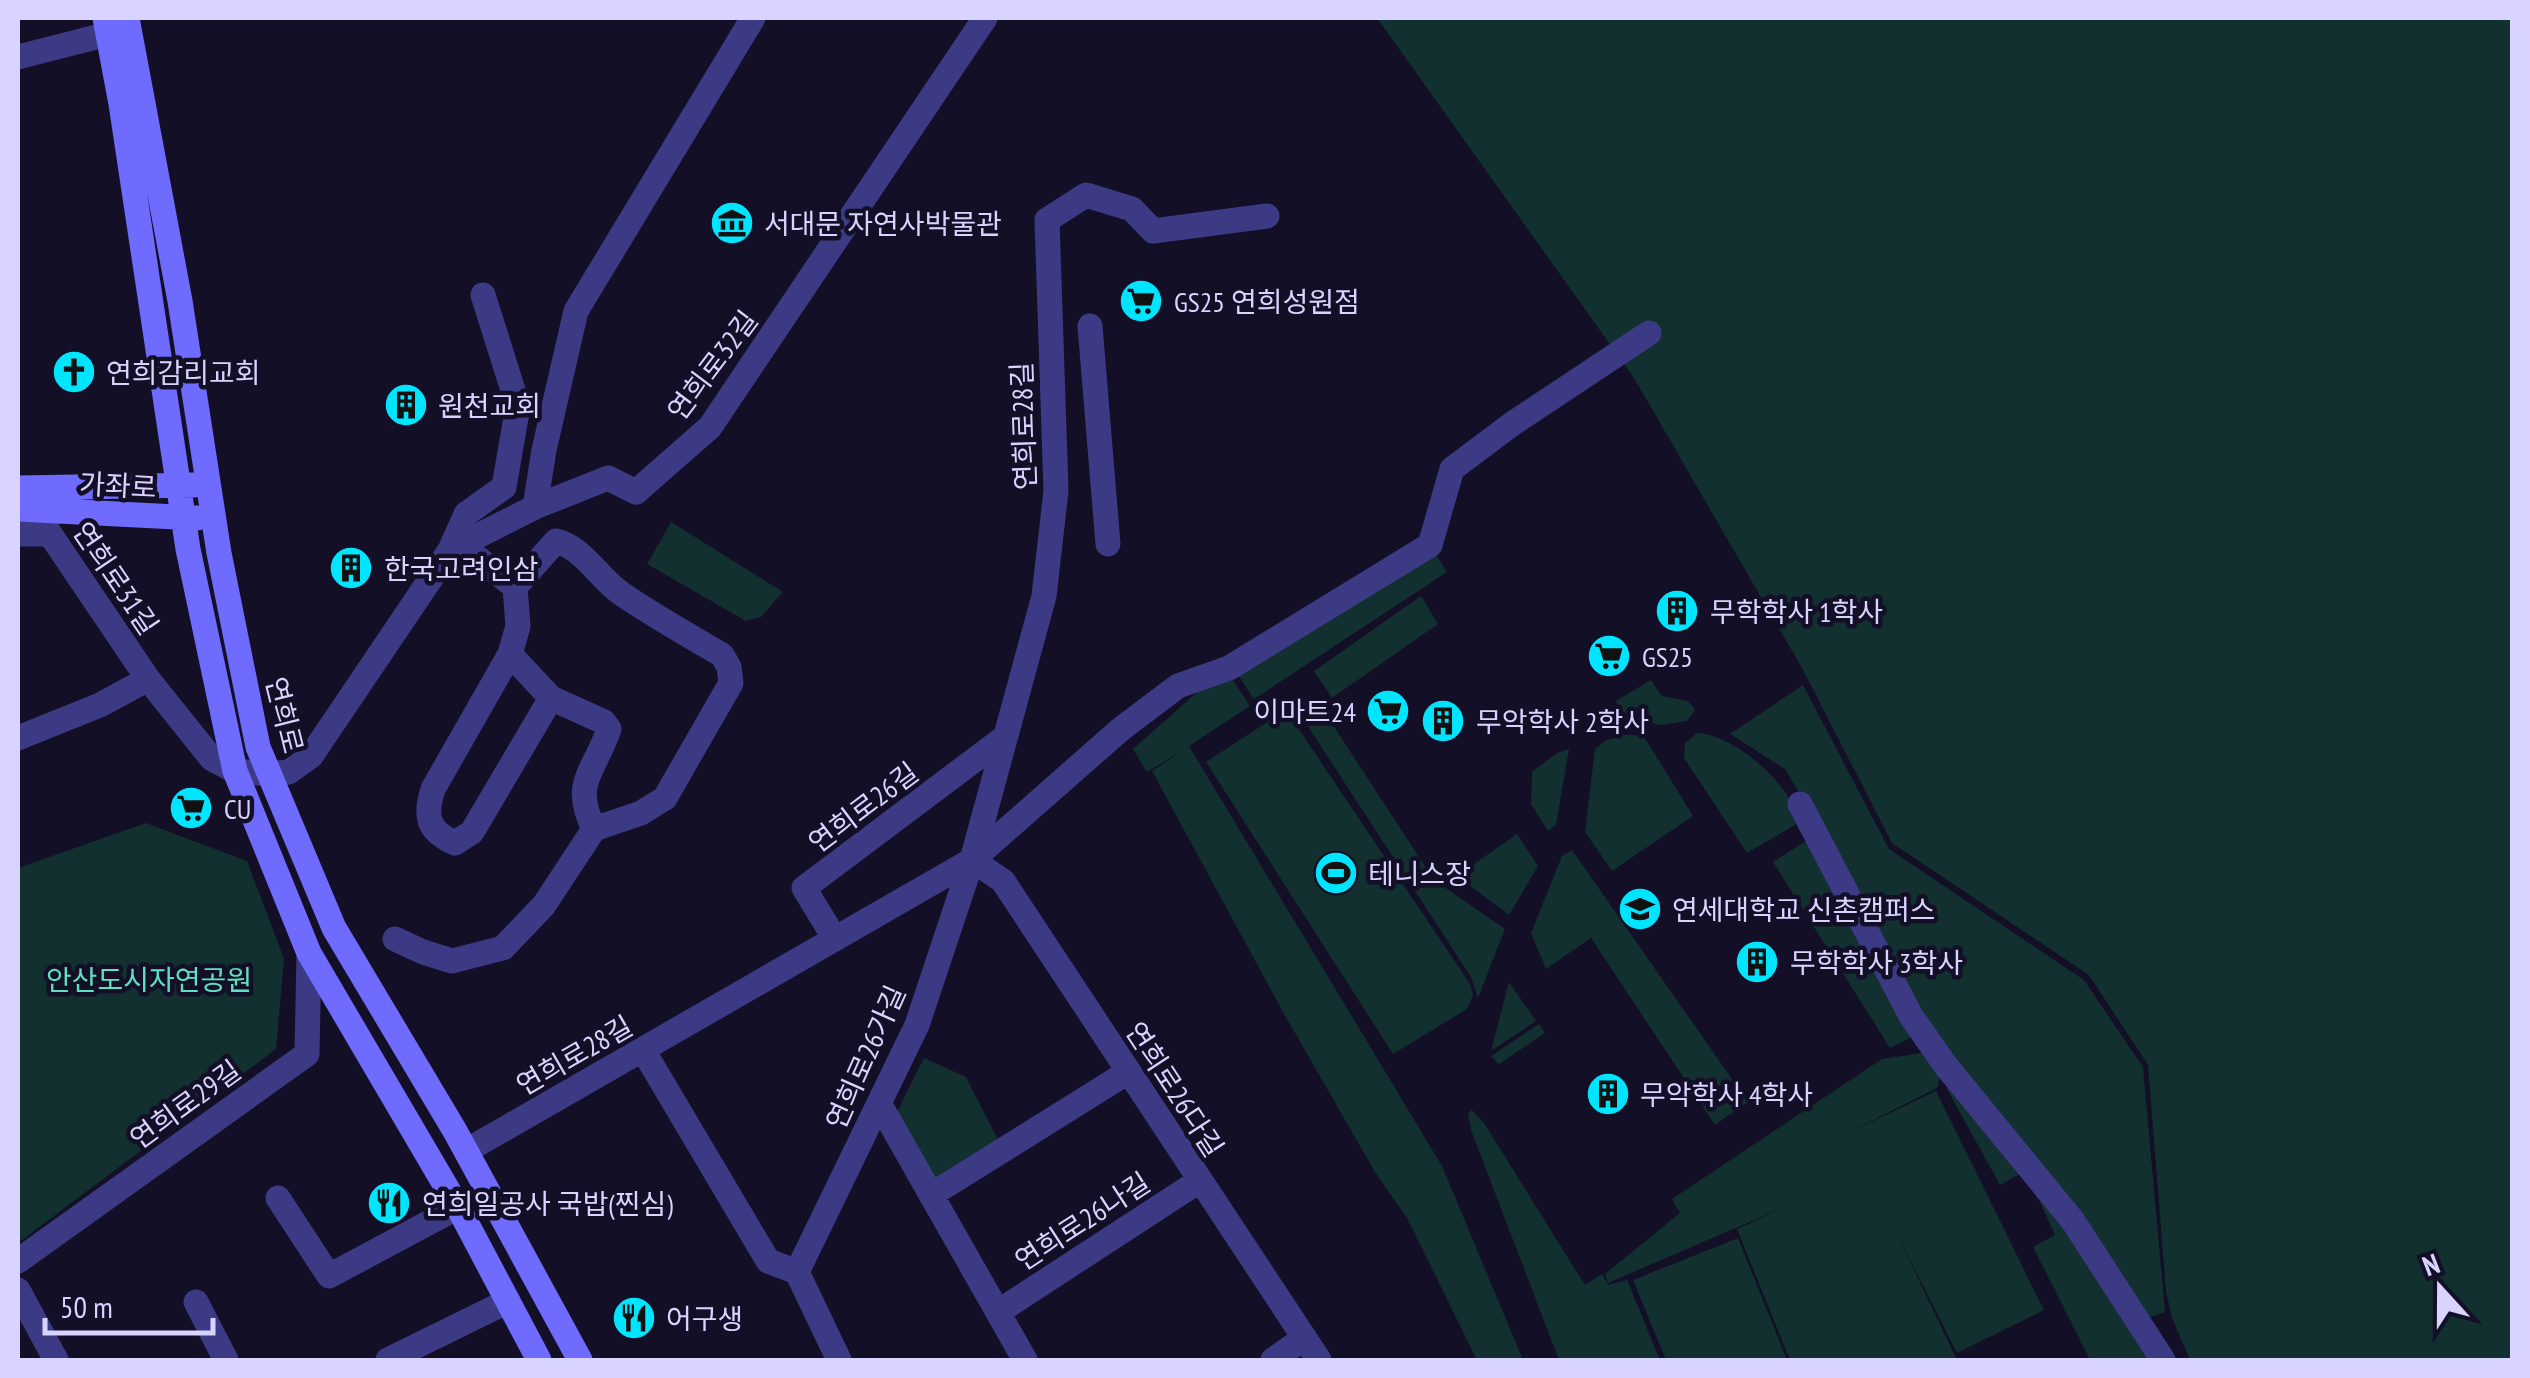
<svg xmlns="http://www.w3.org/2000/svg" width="2530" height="1378" font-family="'PT Sans Narrow','Noto Sans KR',sans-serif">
<rect width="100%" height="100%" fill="#130f26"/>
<path fill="#12302f" d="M 1377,18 L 2512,18 L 2512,1360 L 2190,1360 L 2172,1318 L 2166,1291 L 2148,1065 L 2089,975 L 1892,843 L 1802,668 L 1634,378 Z
M 671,522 L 783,592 L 761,617 L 746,621 L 647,564 Z
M 1432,549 L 1447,572 L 1254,699 L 1235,671 Z
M 1421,596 L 1438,624 L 1332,698 L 1314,671 Z
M 1229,674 L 1250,706 L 1189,746 L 1442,1166 L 1523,1360 L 1477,1360 L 1407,1218 L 1375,1172 L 1283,1012 L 1152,771 L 1183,750 L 1147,772 L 1133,749 L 1204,686 Z
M 1651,680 L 1662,696 L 1688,701 L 1695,710 L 1687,721 L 1660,725 L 1623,715 L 1616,701 Z
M 1803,685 L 1889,849 L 2084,980 L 2143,1067 L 2165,1312 L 2143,1320 L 1916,1014 L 1823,833 L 1785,769 L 1730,734 Z
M 1314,696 L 1434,880 L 1505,929 L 1478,998 L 1471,977 L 1296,708 Z
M 1286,710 L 1470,984 L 1473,995 L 1467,1009 L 1393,1054 L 1206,762 Z
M 1697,733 C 1736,735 1791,785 1800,822 L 1747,853 L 1684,758 L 1685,743 Z
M 1623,735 L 1643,735 L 1693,816 L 1612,871 L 1585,832 L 1595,749 L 1605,741 Z
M 1569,749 L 1556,825 L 1548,831 L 1531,804 L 1532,772 L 1557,753 Z
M 146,823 L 247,861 L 284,959 L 276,1049 L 18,1243 L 18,868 Z
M 1517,834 L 1538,866 L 1509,915 L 1457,876 Z
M 1806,841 L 1912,1037 L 1890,1048 L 1773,862 Z
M 1572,850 L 1748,1102 L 1715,1125 L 1591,938 L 1546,969 L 1531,933 L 1562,856 Z
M 1509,982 L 1536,1021 L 1491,1051 Z
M 1539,1024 L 1545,1033 L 1499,1064 L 1491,1056 Z
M 1929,1052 L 1942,1068 L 1937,1088 L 1846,1134 L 1936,1091 L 2044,1310 L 1957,1353 L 1898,1236 L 1957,1360 L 1790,1360 L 1737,1229 L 1789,1205 L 1608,1283 L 1605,1274 L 1680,1213 L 1672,1199 L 1882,1059 Z
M 924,1058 L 966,1077 L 1000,1144 L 934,1181 L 897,1112 Z
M 1949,1073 L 2027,1170 L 2000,1185 L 1947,1089 Z
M 1472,1110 L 1484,1123 L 1585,1285 L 1602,1274 L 1608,1285 L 1627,1280 L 1660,1360 L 1559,1360 L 1471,1130 L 1468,1113 Z
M 2029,1178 L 2156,1360 L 2090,1360 L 2033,1247 L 2055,1235 Z
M 1738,1238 L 1787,1360 L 1666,1360 L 1633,1280 Z"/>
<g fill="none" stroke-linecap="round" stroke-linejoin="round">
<path stroke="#3d3a85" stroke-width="25" d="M 18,57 L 108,34
M 1090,326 L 1108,544
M 535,507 L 544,450 L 576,311 L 753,18
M 37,510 L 50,534 L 148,679 L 212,759 L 235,771 L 269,774 L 289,772 L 311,756 L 450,550 L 535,507 L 608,478 L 636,492 L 710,427 L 985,18
M 18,534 L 50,534
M 510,654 L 551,698 L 472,832 L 455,843 C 428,831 424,817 433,789 L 510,654 L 518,626 L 515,587
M 551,698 L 604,722 L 609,729 C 594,773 571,782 594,829
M 18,738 L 100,705 L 148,679
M 1800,804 L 1911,1016 L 1946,1066 L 2073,1221 L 2163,1360
M 972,860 L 1003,881 L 1319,1360
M 395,939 L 423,952 L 452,961 L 503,948 L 544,905 L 594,829 L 641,813 L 665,798 L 731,683 L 729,667 L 722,655 C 688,635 654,616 622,594 C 599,579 584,548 556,541 L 515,587 L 479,559 L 450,550 L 466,514 L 504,487 L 518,406 L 483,295
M 835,939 L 804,888 L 1005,737
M 643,1050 L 768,1261 L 797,1272
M 879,1103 L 1025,1360
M 466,1151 L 972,860 L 1121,729 L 1178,686 L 1229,668 L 1430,545 L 1452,469 L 1512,424 L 1649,333
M 931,1195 L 1128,1072
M 278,1198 L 329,1276 L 458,1207
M 18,1261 L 307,1054 L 309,953
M 18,1290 L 56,1360
M 196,1302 L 226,1360
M 998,1312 L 1199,1181
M 388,1360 L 508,1301
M 839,1360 L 797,1272 L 917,1025 L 972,860 L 1044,596 L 1056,491 L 1047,220 L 1086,195 L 1132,209 L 1153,231 L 1267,216
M 1273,1360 L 1304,1338"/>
<path stroke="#6f6bff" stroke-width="25" d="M 105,18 L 121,104 L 188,549 L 235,771 L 309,953 L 458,1207 L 539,1360
M 127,18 L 180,301 L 219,553 L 258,747 L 334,928 L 455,1131 L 580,1360
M 18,488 L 194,485
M 18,509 L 197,518"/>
</g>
<defs>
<g id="museum-disc" transform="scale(2.25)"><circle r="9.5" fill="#00e5ff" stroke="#130f26"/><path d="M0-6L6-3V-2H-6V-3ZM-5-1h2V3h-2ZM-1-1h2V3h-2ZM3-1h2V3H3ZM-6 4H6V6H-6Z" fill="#111"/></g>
<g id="supermarket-disc" transform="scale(2.25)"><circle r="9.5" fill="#00e5ff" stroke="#130f26"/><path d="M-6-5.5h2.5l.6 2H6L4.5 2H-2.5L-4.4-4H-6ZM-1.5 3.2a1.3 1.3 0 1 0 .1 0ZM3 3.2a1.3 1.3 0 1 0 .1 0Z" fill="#111"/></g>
<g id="church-disc" transform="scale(2.25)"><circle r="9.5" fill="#00e5ff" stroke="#130f26"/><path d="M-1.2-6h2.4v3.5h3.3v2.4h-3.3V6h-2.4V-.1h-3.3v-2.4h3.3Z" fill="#111"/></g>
<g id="building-disc" transform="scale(2.25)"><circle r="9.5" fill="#00e5ff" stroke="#130f26"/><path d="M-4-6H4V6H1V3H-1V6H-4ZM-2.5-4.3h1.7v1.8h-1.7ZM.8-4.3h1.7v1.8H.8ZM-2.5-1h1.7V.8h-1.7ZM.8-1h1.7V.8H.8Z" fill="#111"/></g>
<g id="stadium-disc" transform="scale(2.25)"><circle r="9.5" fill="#00e5ff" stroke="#130f26"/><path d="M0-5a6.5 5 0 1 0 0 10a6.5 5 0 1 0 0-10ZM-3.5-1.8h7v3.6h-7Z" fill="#111"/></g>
<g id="university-disc" transform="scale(2.25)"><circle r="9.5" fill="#00e5ff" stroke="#130f26"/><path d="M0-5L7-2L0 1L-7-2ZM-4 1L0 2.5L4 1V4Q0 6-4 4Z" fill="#111"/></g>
<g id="restaurant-disc" transform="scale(2.25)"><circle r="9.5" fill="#00e5ff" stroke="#130f26"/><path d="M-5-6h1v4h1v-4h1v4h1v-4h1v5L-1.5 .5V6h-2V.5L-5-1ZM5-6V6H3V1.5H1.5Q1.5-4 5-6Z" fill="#111"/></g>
</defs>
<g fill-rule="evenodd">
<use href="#museum-disc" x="732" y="223"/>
<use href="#supermarket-disc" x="1141" y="301"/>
<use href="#church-disc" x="74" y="372"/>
<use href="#building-disc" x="406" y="405"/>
<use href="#building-disc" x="351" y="568"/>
<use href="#building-disc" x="1677" y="611"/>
<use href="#supermarket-disc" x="1609" y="656"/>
<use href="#supermarket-disc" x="1388" y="711"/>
<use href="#building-disc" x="1443" y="721"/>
<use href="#supermarket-disc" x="191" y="808"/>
<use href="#stadium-disc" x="1336" y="873"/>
<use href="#university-disc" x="1640" y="909"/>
<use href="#building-disc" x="1757" y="962"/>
<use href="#building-disc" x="1608" y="1094"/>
<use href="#restaurant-disc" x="389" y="1203"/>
<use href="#restaurant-disc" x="634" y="1318"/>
</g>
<g text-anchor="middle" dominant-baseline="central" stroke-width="9" stroke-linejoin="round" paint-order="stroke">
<g font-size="28" fill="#d9d4ff" stroke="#130f26" text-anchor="start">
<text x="764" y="223">서대문 자연사박물관</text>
<text x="1174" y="301">GS25 연희성원점</text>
<text x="106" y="372">연희감리교회</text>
<text x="438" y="405">원천교회</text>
<text x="384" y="568">한국고려인삼</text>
<text x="1710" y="611">무학학사 1학사</text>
<text x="1642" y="656">GS25</text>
<text x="1356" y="711" text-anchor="end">이마트24</text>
<text x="1476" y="721">무악학사 2학사</text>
<text x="224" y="808">CU</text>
<text x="1368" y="873">테니스장</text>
<text x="1672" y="909">연세대학교 신촌캠퍼스</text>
<text x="1790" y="962">무학학사 3학사</text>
<text x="1640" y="1094">무악학사 4학사</text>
<text x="422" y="1203">연희일공사 국밥(찐심)</text>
<text x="666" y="1318">어구생</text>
</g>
<g font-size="28" fill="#d9d4ff" stroke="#130f26">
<text transform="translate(712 365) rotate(-53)">연희로32길</text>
<text transform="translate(1023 426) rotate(-92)">연희로28길</text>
<text transform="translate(118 485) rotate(3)">가좌로</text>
<text transform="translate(116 578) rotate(56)">연희로31길</text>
<text transform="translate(285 715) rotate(76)">연희로</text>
<text transform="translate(863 807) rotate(-37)">연희로26길</text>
<text transform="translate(574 1055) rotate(-30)">연희로28길</text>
<text transform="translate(865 1057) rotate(-66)">연희로26가길</text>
<text transform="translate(1175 1089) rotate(57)">연희로26다길</text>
<text transform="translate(185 1104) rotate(-36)">연희로29길</text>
<text transform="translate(1082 1221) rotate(-33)">연희로26나길</text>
</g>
<g font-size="28" fill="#5fe0c0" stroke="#130f26">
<text x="149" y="979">안산도시자연공원</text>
</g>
</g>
<rect width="2530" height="1378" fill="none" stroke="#d9d4ff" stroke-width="40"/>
<g transform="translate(2440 1288) rotate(339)" stroke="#130f26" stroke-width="8" paint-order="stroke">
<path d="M0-8L18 38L0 25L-18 38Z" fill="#d9d4ff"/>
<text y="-15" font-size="28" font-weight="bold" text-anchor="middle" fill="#d9d4ff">N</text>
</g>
<path d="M45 1318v15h168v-15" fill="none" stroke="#d9d4ff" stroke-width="5"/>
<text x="60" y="1318" font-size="30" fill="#d9d4ff" stroke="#130f26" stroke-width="8" paint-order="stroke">50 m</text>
</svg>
